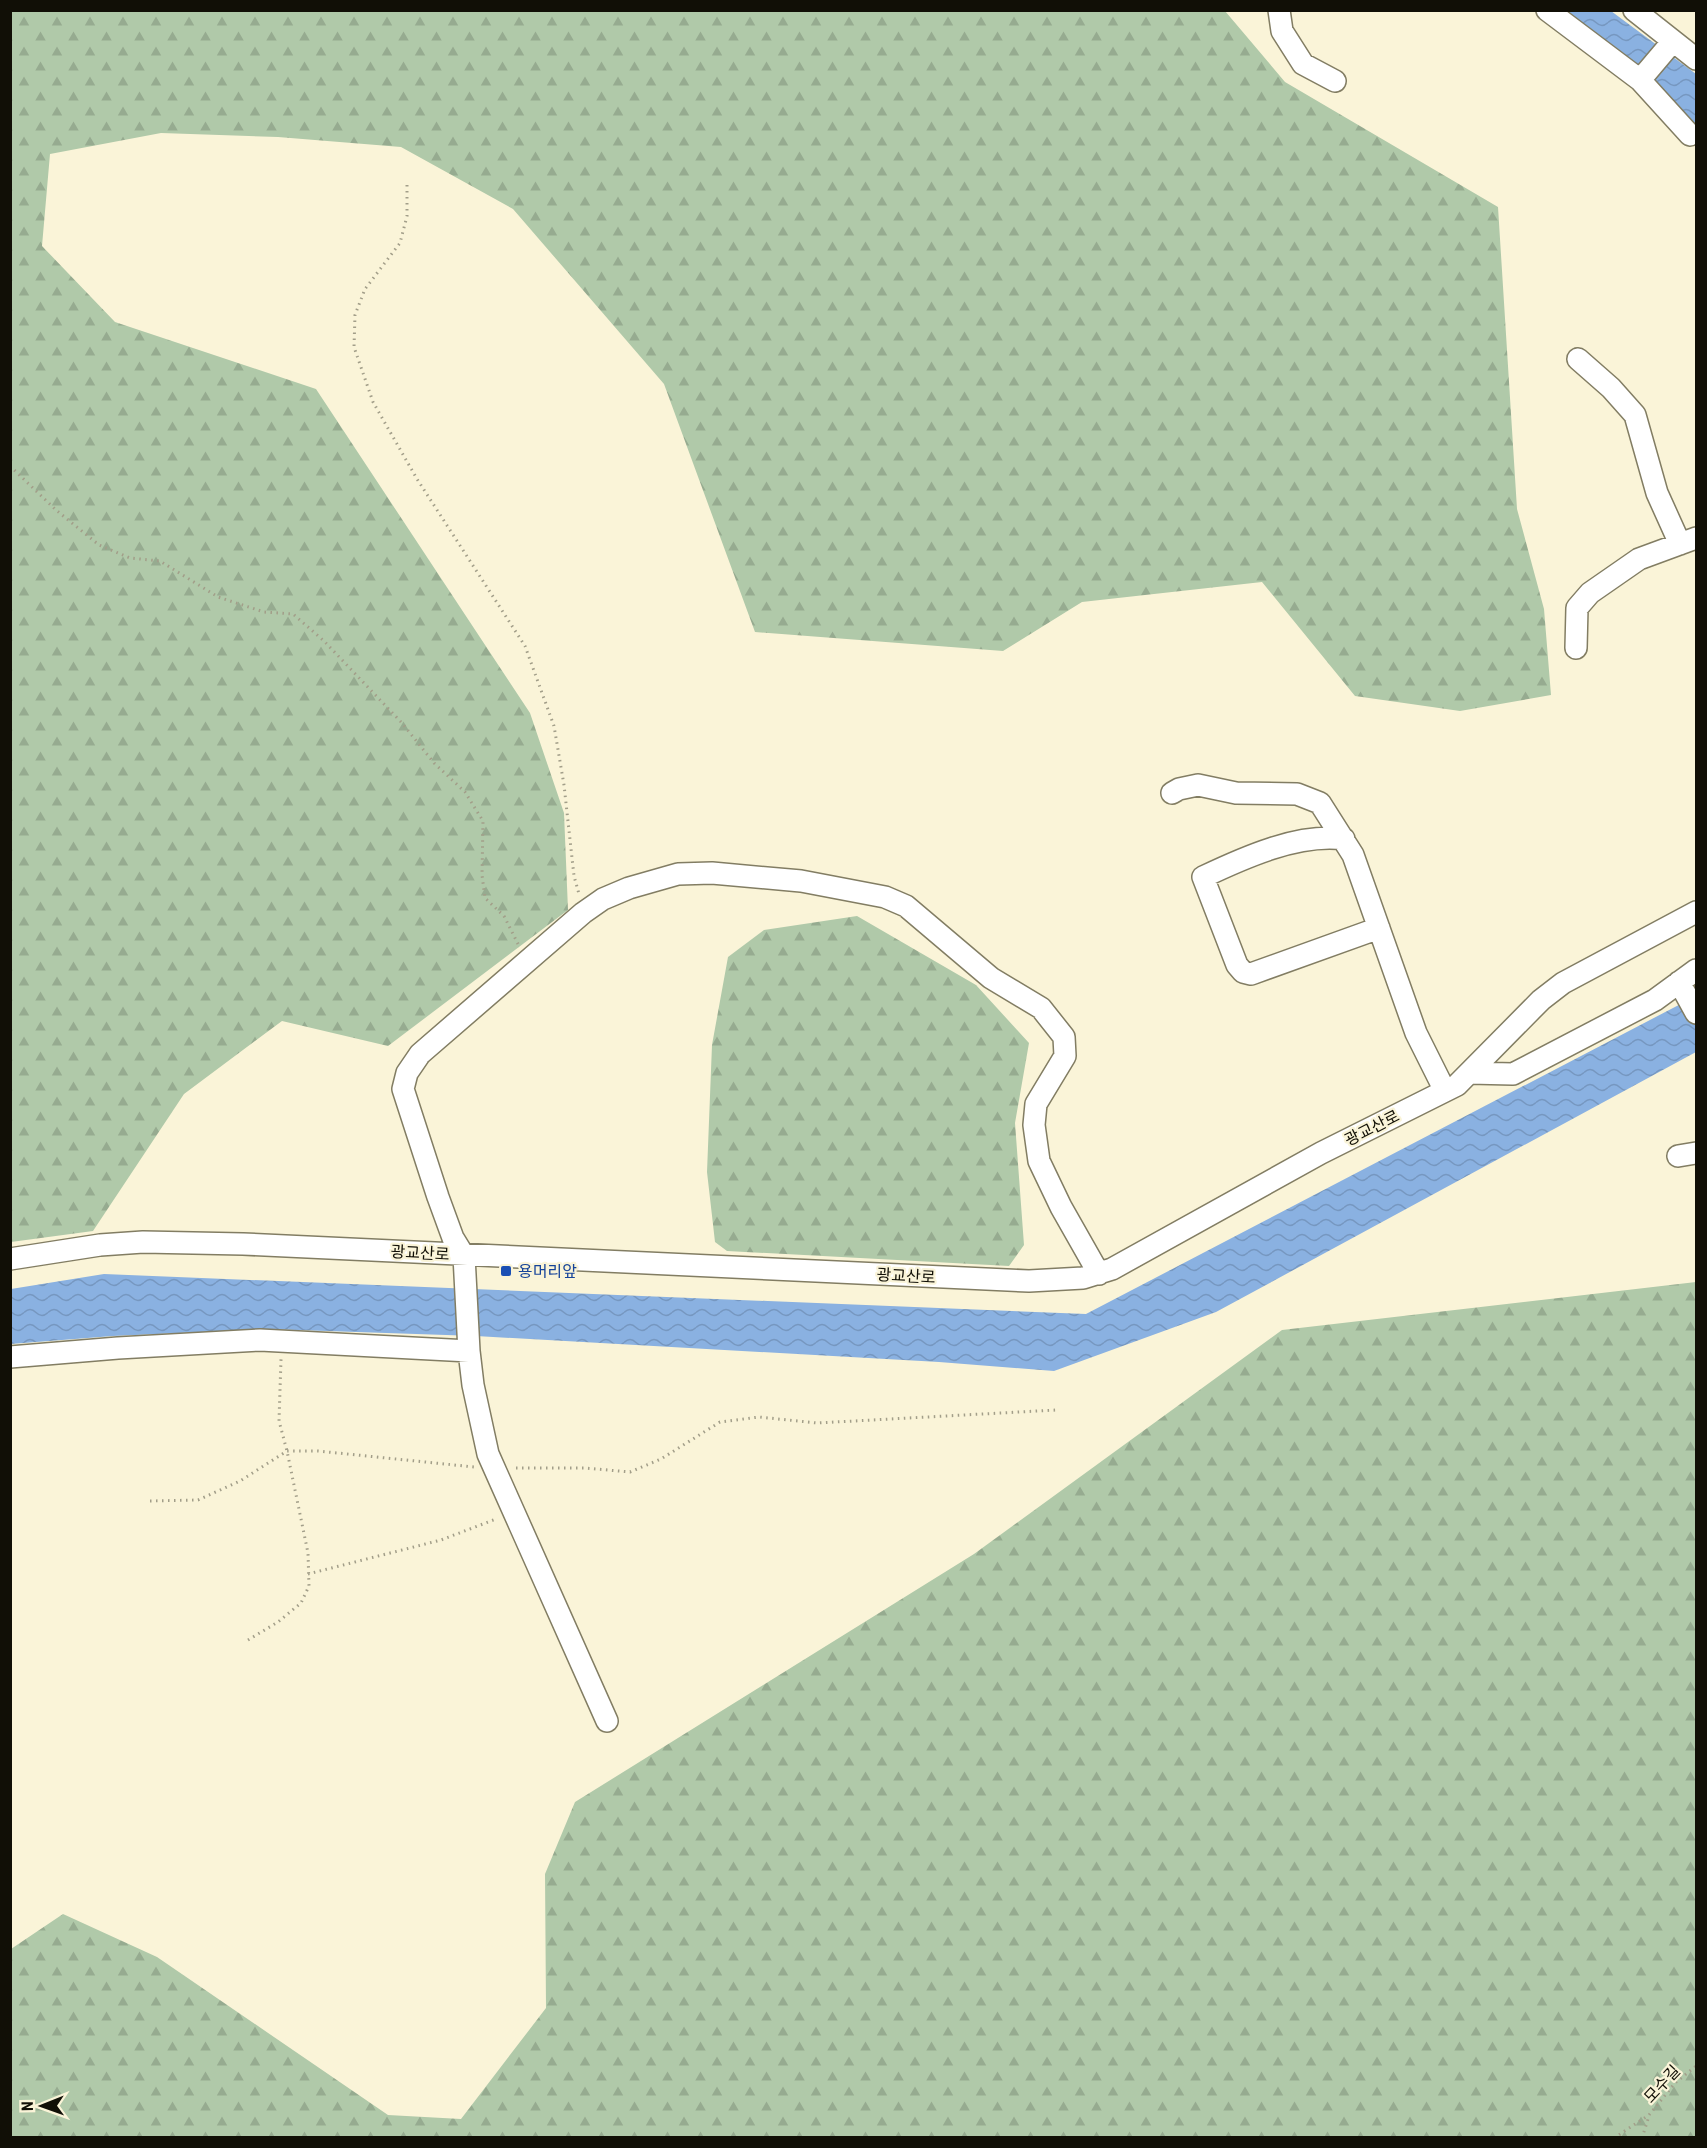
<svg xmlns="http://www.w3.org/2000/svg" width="1707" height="2148" font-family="'Roboto Condensed','Noto Sans KR',sans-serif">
<defs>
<pattern id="forest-firs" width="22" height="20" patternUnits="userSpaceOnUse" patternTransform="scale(1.5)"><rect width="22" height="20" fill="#b0c9a9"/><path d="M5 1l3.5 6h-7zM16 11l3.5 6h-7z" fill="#96ab90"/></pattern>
<pattern id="water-waves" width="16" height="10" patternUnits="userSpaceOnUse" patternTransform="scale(1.5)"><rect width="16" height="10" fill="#8ab1e1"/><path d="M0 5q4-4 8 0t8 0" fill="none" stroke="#7697c0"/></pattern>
</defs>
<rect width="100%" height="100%" fill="#faf4d8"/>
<path fill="url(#forest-firs)" d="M 10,11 L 1225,11 L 1285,82 L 1498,207 L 1517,509 L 1544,609 L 1551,695 L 1460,711 L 1355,696 L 1262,582 L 1082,602 L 1003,651 L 755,632 L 664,384 L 513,209 L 401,147 L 278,137 L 161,133 L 50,154 L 42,246 L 115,322 L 316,389 L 530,713 L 564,813 L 568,910 L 388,1046 L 282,1021 L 184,1094 L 93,1231 L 11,1242 Z
M 857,916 L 976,985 L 1029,1043 L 1015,1123 L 1024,1245 L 1009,1266 L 727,1251 L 715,1242 L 707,1172 L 712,1045 L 728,957 L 764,930 Z
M 1696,1282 L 1696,2137 L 11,2137 L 11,1949 L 63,1914 L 157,1957 L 388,2115 L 461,2119 L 546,2008 L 545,1874 L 575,1802 L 974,1554 L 1282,1330 Z"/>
<path fill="url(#water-waves)" d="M 1567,11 L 1611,11 L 1696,74 L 1696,125 Z
M 1696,996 L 1696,1052 L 1216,1312 L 1054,1371 L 939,1362 L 476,1336 L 266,1329 L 113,1336 L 11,1344 L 11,1289 L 104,1274 L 1086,1314 Z"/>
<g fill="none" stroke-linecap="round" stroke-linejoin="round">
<g stroke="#827d63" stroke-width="24">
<path id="minor" d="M 1279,10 L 1282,31 L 1303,64 L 1335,81
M 1547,10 L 1640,80 L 1690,135
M 1634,10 L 1696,59
M 1640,80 L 1673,41
M 1578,359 L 1611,388 L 1635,415 L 1657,493 L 1680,544
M 1576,648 L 1577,608 L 1590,593 L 1639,559 L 1696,538
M 1172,793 L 1179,789 L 1198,785 L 1236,793 L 1297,794 L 1320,803 L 1353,855 L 1416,1033 L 1445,1091
M 1344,839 C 1298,833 1243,858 1203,877 L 1237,965 L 1243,972 L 1251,974 L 1379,928
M 1679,982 L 1696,1013
M 1469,1073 L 1513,1074 L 1655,1000 L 1696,970
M 1678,1156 L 1696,1153
M 10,1259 L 100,1245 L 143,1242 L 243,1244 L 1029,1281 L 1083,1278 L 1112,1269 L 1321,1153 L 1457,1085 L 1541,1000 L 1563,983 L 1696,912
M 469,1351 L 473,1385 L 488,1454 L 607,1721
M 10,1357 L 118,1348 L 260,1340 L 469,1351 L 464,1256 L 453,1238 L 438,1197 L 403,1089 L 407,1073 L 420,1054 L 583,913 L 603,899 L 629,888 L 678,874 L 712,873 L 801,881 L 885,897 L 906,906 L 991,978 L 1041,1008 L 1064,1037 L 1065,1056 L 1036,1104 L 1034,1125 L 1039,1161 L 1061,1207 L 1099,1274"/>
</g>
<path stroke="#a29e89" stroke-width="3" stroke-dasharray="1.5 4.5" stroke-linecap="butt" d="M 407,185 L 407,216 L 400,243 L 365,289 L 355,315 L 354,347 L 373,402 L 417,479 L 525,646 L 554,726 L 564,785 L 574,876 L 579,894
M 10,466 L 56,510 L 99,545 L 130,558 L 160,561 L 218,597 L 264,612 L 293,614 L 324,641 L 402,723 L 434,763 L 465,792 L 483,821 L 482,875 L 485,898 L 504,916 L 518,944
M 516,1468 L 585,1468 L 630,1472 L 661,1459 L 720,1422 L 759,1417 L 817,1423 L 1056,1410
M 150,1501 L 198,1500 L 240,1481 L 287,1451 L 318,1451 L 474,1467
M 308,1574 L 441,1540 L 496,1519
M 248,1640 L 278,1622 L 301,1603 L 309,1586 L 308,1553 L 287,1451 L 279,1421 L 281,1359
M 1614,2138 L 1649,2115 L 1675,2083 L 1696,2066
M 1642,2138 L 1649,2116"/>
<use href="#minor" stroke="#fff" stroke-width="21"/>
</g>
<rect fill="#1a4fb4" stroke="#faf4d8" stroke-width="2" x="500" y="1265" width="12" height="12" rx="3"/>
<g text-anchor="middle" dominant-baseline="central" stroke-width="4.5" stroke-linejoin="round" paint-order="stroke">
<g font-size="16" fill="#110f06" stroke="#faf4d8">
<text transform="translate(1372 1128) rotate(-27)">광교산로</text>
<text transform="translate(420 1253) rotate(3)">광교산로</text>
<text transform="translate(906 1276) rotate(3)">광교산로</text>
<text transform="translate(1662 2084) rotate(-47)">모수길</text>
</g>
<g font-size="16" fill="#164399" stroke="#faf4d8" text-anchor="start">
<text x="518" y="1271">용머리앞</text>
</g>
</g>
<rect width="1707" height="2148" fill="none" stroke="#110f06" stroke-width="24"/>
<g transform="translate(42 2106) rotate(269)" stroke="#faf4d8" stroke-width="4.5" paint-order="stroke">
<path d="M0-4.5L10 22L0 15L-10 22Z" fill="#110f06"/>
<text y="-9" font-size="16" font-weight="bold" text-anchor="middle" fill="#110f06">N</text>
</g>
</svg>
